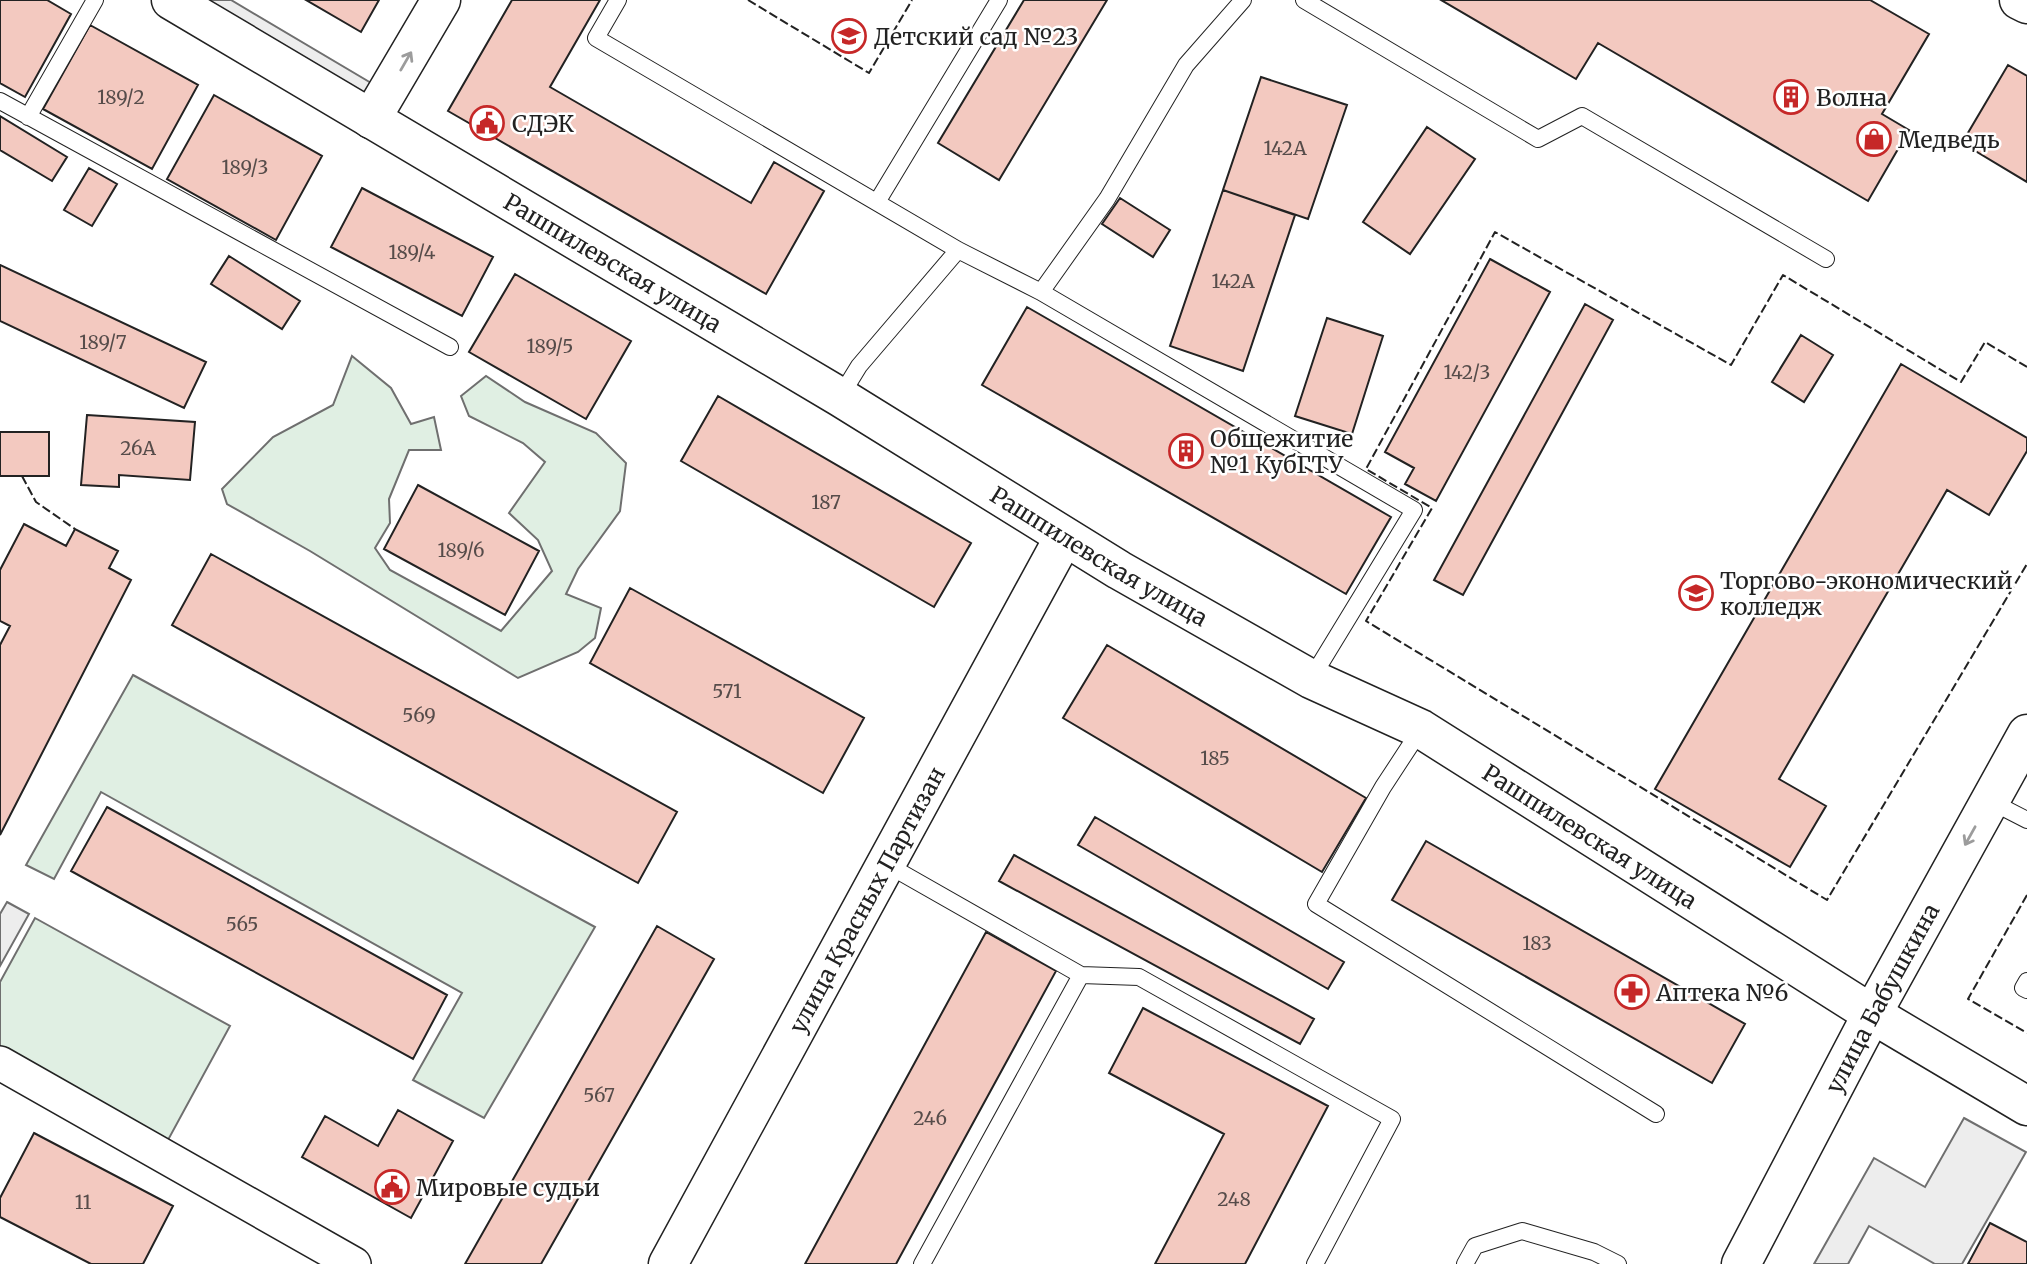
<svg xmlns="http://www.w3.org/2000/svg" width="2027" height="1264" font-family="Merriweather,serif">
<rect width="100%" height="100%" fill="#fff"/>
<path fill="#e0efe3" stroke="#6f6f6f" stroke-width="2" d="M 352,356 L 391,388 L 411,424 L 434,417 L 441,450 L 409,450 L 389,499 L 390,523 L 375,548 L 390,570 L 501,631 L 552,571 L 538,540 L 509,513 L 545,462 L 523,443 L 469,416 L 461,396 L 486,376 L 525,402 L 596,433 L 626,463 L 620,511 L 578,569 L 566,594 L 601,608 L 595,638 L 578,652 L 518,678 L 310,551 L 227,504 L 222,489 L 273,437 L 333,405 Z
M 133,675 L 595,927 L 484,1118 L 413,1080 L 462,993 L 101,792 L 54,879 L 26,865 Z
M 35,918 L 230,1026 L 168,1140 L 0,1048 L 0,982 Z"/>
<path fill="#ededed" stroke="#6f6f6f" stroke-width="2" d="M 171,0 L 231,0 L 388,93 L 371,119 Z
M 7,902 L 29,914 L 0,966 L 0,914 Z
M 1964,1118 L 2026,1152 L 1962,1264 L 1935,1264 L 1869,1226 L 1848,1264 L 1814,1264 L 1874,1158 L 1925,1187 Z"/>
<path fill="#f3c9c0" stroke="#222" stroke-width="2" d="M 0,0 L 47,0 L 71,14 L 25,97 L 0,83 Z
M 306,0 L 379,0 L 361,32 Z
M 512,0 L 600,0 L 550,87 L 751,203 L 774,162 L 824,191 L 766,294 L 448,111 Z
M 1024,0 L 1107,0 L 999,180 L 938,143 Z
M 1441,0 L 1870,0 L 1929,34 L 1882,114 L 1909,130 L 1868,201 L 1598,43 L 1576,79 Z
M 90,25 L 198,85 L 152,169 L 43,109 Z
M 2008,65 L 2027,76 L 2027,182 L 1962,143 Z
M 1261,77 L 1347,105 L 1308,219 L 1223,190 Z
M 214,95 L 322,156 L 276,240 L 167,179 Z
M 0,116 L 67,157 L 52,181 L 0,150 Z
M 1427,127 L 1475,159 L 1410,254 L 1363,222 Z
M 89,168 L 117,184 L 92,226 L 64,210 Z
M 362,188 L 493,257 L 462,316 L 331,247 Z
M 1223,190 L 1295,215 L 1243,371 L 1170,346 Z
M 1120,198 L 1170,230 L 1153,257 L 1102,224 Z
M 229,256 L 300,301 L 282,329 L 211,284 Z
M 1490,259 L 1550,292 L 1436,501 L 1405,484 L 1414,468 L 1385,452 Z
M 0,265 L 206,362 L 184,408 L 0,321 Z
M 515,274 L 631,341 L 586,419 L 469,352 Z
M 1585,304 L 1613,320 L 1463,595 L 1434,580 Z
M 1027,307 L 1391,517 L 1346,594 L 982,385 Z
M 1327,318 L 1383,336 L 1352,434 L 1295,416 Z
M 1801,335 L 1833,355 L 1804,402 L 1772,382 Z
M 1901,364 L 2027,438 L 2027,451 L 1989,515 L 1947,490 L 1779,779 L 1826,806 L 1790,867 L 1655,789 Z
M 718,396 L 971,543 L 934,607 L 681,461 Z
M 87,415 L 195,422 L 190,480 L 119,475 L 119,487 L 81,485 Z
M 0,432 L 49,432 L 49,476 L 0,476 Z
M 418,485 L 539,551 L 505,615 L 384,549 Z
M 24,524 L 66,546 L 75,529 L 118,551 L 109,568 L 131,580 L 0,835 L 0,645 L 10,626 L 0,621 L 0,570 Z
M 211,554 L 677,812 L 638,883 L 172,625 Z
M 630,588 L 864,718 L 823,793 L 590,663 Z
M 1107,645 L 1366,798 L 1322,872 L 1063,718 Z
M 107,807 L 447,995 L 413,1059 L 71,871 Z
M 1095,817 L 1344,962 L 1328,989 L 1078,845 Z
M 1426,841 L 1745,1024 L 1712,1083 L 1392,900 Z
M 1014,855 L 1314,1019 L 1300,1044 L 999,881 Z
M 657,926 L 714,959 L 541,1264 L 465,1264 Z
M 986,932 L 1056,971 L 896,1264 L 805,1264 Z
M 1143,1008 L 1328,1106 L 1245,1264 L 1155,1264 L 1224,1134 L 1109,1073 Z
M 398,1110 L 453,1141 L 411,1218 L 302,1157 L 325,1116 L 378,1146 Z
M 34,1133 L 173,1206 L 143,1264 L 91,1264 L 0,1217 L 0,1198 Z
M 1990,1223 L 2027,1242 L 2027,1264 L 1968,1264 Z"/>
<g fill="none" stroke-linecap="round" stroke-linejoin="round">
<g stroke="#222" stroke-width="18">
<path id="service" d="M 618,0 L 596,38 L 958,250 L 1041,292 L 1107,199 L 1186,65 L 1243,0
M 1304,0 L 1538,139 L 1582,116 L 1826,259
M 0,101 L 450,347
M 28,117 L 95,0
M 877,202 L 999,0
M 1041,292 L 1414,510 L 1311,679
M 840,397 L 859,366 L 958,250
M 1421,729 L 1383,787 L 1316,904 L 1656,1114
M 1990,801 L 2027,820
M 886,864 L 1081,975 L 1139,977 L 1392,1119 L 1315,1264
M 2027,981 L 2023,988 L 2027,990
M 922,1264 L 1081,975
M 1465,1264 L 1475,1246 L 1522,1231 L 1594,1252 L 1618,1264"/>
</g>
<g stroke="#222" stroke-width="36">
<path id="minor" d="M 0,1063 L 354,1264"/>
</g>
<g stroke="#222" stroke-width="41">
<g id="tertiary">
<path id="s1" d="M 171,0 L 840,397 L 1119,570 L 1311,679 L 1421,729 L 1872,1014 L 2027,1106"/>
<path d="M 371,119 L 441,0"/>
<path id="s2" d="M 668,1264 L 1064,537"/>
</g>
</g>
<g stroke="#222" stroke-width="41">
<g id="secondary">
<path id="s3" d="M 1741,1264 L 1872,1014 L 2027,734"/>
</g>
</g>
<g stroke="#222" stroke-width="41">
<path id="primary" d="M 2019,0 L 2027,4"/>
</g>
<use href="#service" stroke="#fff" stroke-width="16"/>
<use href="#minor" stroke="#fff" stroke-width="33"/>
<use href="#tertiary" stroke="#fff" stroke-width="38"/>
<use href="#secondary" stroke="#fff" stroke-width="38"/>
<use href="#primary" stroke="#fff" stroke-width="38"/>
<path stroke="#222" stroke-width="2" stroke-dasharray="9 3.5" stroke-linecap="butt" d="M 748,0 L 869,73 L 912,0
M 2027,367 L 1985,342 L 1961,382 L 1783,275 L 1731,365 L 1495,232 L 1366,469 L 1432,508 L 1366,621 L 1827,900 L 2027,564
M 22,476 L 36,502 L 75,529
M 2027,895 L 1968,999 L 2027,1033"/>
</g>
<defs><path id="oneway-shaft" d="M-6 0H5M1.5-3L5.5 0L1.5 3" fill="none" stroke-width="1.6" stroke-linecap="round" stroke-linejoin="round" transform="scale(1.75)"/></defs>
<g stroke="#9c9c9c">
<use href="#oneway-shaft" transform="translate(406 61) rotate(-60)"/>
<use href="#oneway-shaft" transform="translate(1970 836) rotate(119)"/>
</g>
<defs>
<g id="school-ring" transform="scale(1.75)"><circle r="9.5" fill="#fff" stroke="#c62828" stroke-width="1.5"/><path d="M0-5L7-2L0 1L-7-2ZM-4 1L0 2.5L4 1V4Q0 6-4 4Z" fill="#c62828"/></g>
<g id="building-ring" transform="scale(1.75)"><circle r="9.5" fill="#fff" stroke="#c62828" stroke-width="1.5"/><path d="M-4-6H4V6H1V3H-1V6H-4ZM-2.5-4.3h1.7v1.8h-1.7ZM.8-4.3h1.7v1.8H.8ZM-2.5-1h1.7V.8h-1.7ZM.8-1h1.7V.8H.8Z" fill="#c62828"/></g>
<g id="civic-ring" transform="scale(1.75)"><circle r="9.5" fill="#fff" stroke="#c62828" stroke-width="1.5"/><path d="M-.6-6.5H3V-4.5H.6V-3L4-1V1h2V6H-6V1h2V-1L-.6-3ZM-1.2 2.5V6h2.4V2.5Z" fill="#c62828"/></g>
<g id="shop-ring" transform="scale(1.75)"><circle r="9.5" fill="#fff" stroke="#c62828" stroke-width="1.5"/><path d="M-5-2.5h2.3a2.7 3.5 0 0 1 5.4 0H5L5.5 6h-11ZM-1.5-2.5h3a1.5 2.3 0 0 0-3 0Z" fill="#c62828"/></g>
<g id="university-ring" transform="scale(1.75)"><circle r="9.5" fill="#fff" stroke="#c62828" stroke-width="1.5"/><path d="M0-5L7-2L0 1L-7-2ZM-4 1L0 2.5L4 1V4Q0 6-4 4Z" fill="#c62828"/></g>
<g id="pharmacy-ring" transform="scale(1.75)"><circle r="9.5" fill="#fff" stroke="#c62828" stroke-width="1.5"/><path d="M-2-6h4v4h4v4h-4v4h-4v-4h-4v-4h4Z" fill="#c62828"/></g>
</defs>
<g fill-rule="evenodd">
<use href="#school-ring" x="849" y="36"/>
<use href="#building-ring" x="1791" y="97"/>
<use href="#civic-ring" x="487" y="123"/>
<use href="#shop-ring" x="1874" y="139"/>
<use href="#building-ring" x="1186" y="451"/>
<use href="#university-ring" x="1696" y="593"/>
<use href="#pharmacy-ring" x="1632" y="992"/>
<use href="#civic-ring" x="392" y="1187"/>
</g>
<g text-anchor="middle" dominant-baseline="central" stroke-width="5" stroke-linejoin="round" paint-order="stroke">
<g font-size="19" fill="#564c4a">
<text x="121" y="97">189/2</text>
<text x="1285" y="148">142А</text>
<text x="245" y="167">189/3</text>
<text x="412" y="252">189/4</text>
<text x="1233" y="281">142А</text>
<text x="103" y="342">189/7</text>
<text x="550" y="346">189/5</text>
<text x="1467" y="372">142/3</text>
<text x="138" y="448">26А</text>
<text x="826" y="502">187</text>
<text x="461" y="550">189/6</text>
<text x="727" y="691">571</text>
<text x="419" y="715">569</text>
<text x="1215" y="758">185</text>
<text x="242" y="924">565</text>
<text x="1537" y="943">183</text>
<text x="599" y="1095">567</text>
<text x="930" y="1118">246</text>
<text x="1234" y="1199">248</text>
<text x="83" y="1202">11</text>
</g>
<g font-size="23" fill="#222" stroke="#fff" text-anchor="start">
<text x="874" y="36">Детский сад №23</text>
<text x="1816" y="97">Волна</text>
<text x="512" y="123">СДЭК</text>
<text x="1898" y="139">Медведь</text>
<text x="1210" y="438">Общежитие<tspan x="1210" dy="26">№1 КубГТУ</tspan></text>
<text x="1720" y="580">Торгово-экономический<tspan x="1720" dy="26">колледж</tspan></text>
<text x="1656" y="992">Аптека №6</text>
<text x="416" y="1187">Мировые судьи</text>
</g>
<g font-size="23" fill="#222" stroke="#fff">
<text stroke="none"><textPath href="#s1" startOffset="514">Рашпилевская улица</textPath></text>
<text stroke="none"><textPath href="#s1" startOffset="1082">Рашпилевская улица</textPath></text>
<text stroke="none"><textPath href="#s1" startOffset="1648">Рашпилевская улица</textPath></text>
<text stroke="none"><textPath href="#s2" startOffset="415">улица Красных Партизан</textPath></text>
<text stroke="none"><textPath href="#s3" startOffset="301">улица Бабушкина</textPath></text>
</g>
</g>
</svg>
